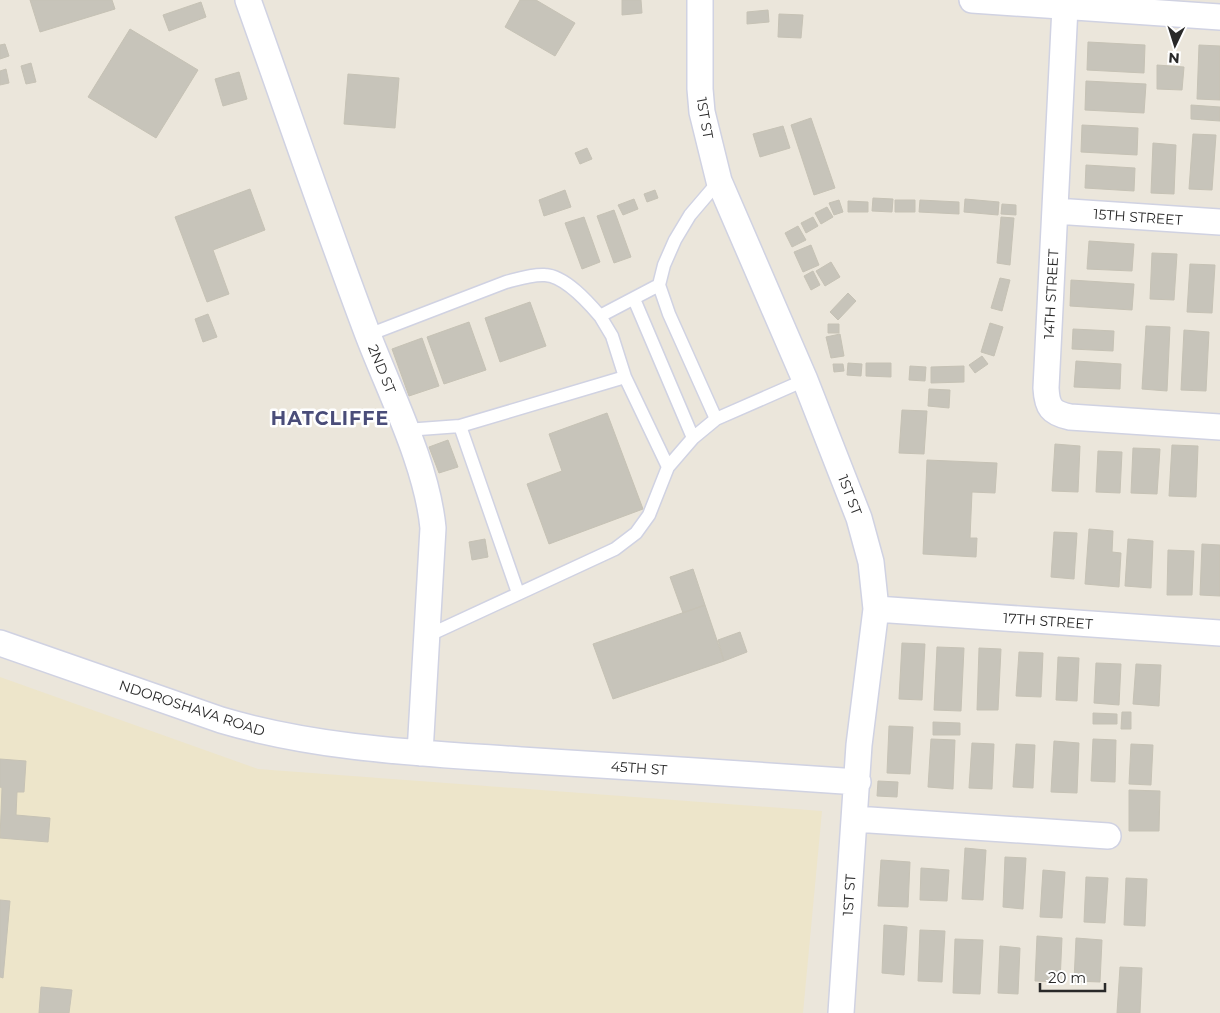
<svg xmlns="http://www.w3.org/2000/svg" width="1220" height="1013" font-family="Montserrat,sans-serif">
<rect width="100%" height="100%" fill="#ebe6db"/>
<path fill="#ede5ca" d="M 0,677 L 258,769 L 822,811 L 803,1013 L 0,1013 Z"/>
<path fill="#c7c4ba" stroke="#c6c2b5" d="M 30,0 L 112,0 L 115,9 L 40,32 Z
M 520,0 L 536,0 L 575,23 L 555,56 L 505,27 Z
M 622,0 L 641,0 L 642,13 L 622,15 Z
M 201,2 L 206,17 L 169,31 L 163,15 Z
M 768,10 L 769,22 L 747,24 L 747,12 Z
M 779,14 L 803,15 L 801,38 L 778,37 Z
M 130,29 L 198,70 L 156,138 L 88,97 Z
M 1088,42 L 1145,45 L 1144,73 L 1087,70 Z
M 5,44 L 9,56 L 0,59 L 0,45 Z
M 1199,45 L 1220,46 L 1220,100 L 1197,99 Z
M 31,63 L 36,82 L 26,84 L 21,66 Z
M 1157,65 L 1184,67 L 1182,90 L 1157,89 Z
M 6,69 L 9,83 L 0,85 L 0,71 Z
M 239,72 L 247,99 L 223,106 L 215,79 Z
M 348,74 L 399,78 L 395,128 L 344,124 Z
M 1086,81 L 1146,84 L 1144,113 L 1085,110 Z
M 1191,105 L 1220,107 L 1220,121 L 1191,119 Z
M 811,118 L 835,188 L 814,195 L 791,125 Z
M 1082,125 L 1138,128 L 1137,155 L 1081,152 Z
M 783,126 L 790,148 L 760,157 L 753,134 Z
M 1193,134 L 1216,135 L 1212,190 L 1189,189 Z
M 1153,143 L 1176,145 L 1174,194 L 1151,193 Z
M 587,148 L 592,159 L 580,164 L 575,153 Z
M 1086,165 L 1135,168 L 1134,191 L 1085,188 Z
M 250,189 L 265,230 L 213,250 L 229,294 L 207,302 L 175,217 Z
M 565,190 L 571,207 L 544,216 L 539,200 Z
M 655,190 L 658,198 L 647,202 L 644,194 Z
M 873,198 L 893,199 L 892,212 L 872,211 Z
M 634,199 L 638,209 L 623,215 L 618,205 Z
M 965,199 L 999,202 L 998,215 L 964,212 Z
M 839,200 L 843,212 L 834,215 L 829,203 Z
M 895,200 L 915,200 L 915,212 L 895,212 Z
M 920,200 L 959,202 L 959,214 L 919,212 Z
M 848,201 L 868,202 L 868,212 L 848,212 Z
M 1002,204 L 1016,205 L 1016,215 L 1001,214 Z
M 827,207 L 833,217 L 821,224 L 815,213 Z
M 614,210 L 631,257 L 614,263 L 597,216 Z
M 584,217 L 600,262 L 582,269 L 565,223 Z
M 813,217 L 818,226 L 806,233 L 801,223 Z
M 1001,217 L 1014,218 L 1010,265 L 997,263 Z
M 798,226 L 806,240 L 792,247 L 785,233 Z
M 1089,241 L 1134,244 L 1132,271 L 1087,269 Z
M 811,245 L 819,265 L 803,272 L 794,252 Z
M 1152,253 L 1177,254 L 1174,300 L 1150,299 Z
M 831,262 L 840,277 L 825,286 L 816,271 Z
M 1190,264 L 1215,265 L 1212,313 L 1187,312 Z
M 813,271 L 820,285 L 811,290 L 804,276 Z
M 1000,278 L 1010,280 L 1002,311 L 991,308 Z
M 1071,280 L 1134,284 L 1132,310 L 1070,306 Z
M 848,293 L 856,301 L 838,320 L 830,312 Z
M 530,302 L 546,346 L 500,362 L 485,318 Z
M 208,314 L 217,337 L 203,342 L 195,319 Z
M 469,322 L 486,370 L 444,384 L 427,337 Z
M 990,323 L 1003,327 L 994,356 L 981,352 Z
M 828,324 L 839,324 L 839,333 L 828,333 Z
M 1146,326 L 1170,327 L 1167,391 L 1142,389 Z
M 1073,329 L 1114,331 L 1113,351 L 1072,349 Z
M 1184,330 L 1209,332 L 1206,391 L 1181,390 Z
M 840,334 L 844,356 L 831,358 L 826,337 Z
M 422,338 L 439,386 L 409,396 L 392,349 Z
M 982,356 L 988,364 L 975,373 L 969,365 Z
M 1076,361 L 1121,364 L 1120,389 L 1074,387 Z
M 848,363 L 862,364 L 861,376 L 847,375 Z
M 866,363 L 891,363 L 891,377 L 866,376 Z
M 833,364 L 843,364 L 844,371 L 834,372 Z
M 910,366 L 926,367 L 925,381 L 909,380 Z
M 964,366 L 964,382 L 931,383 L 931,367 Z
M 929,389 L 950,390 L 949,408 L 928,406 Z
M 902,410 L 927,411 L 924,454 L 899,453 Z
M 607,413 L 643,509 L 549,544 L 527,484 L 562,471 L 549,434 Z
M 448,440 L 458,467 L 439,473 L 429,447 Z
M 1055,444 L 1080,446 L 1078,492 L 1052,491 Z
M 1172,445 L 1198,446 L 1196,497 L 1169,496 Z
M 1133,448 L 1160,449 L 1157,494 L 1131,493 Z
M 1098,451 L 1122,452 L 1120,493 L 1096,492 Z
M 927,460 L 997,463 L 995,493 L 972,492 L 970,538 L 977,538 L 976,557 L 923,554 Z
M 1089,529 L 1113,531 L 1112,552 L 1121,553 L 1119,587 L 1085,584 Z
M 1054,532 L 1077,533 L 1074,579 L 1051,577 Z
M 485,539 L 488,557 L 472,560 L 469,542 Z
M 1128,539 L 1153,541 L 1151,588 L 1125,586 Z
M 1202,544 L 1220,545 L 1220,596 L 1200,595 Z
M 1168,550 L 1194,551 L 1192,595 L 1167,595 Z
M 693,569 L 705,605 L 683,613 L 670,577 Z
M 705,605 L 724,661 L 613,699 L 593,644 Z
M 740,632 L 747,652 L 724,661 L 718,640 Z
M 902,643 L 925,644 L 922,700 L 899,699 Z
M 937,647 L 964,648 L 961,711 L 934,710 Z
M 979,648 L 1001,649 L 998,710 L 977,710 Z
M 1019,652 L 1043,653 L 1041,697 L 1016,696 Z
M 1058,657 L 1079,658 L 1077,701 L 1056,700 Z
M 1096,663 L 1121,664 L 1119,705 L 1094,703 Z
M 1136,664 L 1161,665 L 1159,706 L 1133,704 Z
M 1122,712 L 1131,712 L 1131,729 L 1121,729 Z
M 1093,713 L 1117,714 L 1117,724 L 1093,724 Z
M 933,722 L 960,723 L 960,735 L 933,735 Z
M 889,726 L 913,727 L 910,774 L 887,773 Z
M 931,739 L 955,740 L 953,789 L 928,787 Z
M 1093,739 L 1116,740 L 1115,782 L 1091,781 Z
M 1054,741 L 1079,743 L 1077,793 L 1051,792 Z
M 972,743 L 994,744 L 992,789 L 969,788 Z
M 1016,744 L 1035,745 L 1033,788 L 1013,787 Z
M 1131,744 L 1153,745 L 1151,785 L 1129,784 Z
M 0,759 L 26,761 L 24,792 L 17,792 L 16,815 L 50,818 L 48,842 L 0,838 L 2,788 L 0,787 Z
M 878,781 L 898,782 L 897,797 L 877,796 Z
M 1129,790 L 1160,791 L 1159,831 L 1129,831 Z
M 965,848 L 986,850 L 983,900 L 962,899 Z
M 1005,857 L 1026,858 L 1023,909 L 1003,907 Z
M 881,860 L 910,862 L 908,907 L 878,906 Z
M 921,868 L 949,870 L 947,901 L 920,900 Z
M 1043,870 L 1065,872 L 1062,918 L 1040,917 Z
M 1086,877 L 1108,878 L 1105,923 L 1084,922 Z
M 1126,878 L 1147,879 L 1145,926 L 1124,925 Z
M 0,900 L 10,901 L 3,978 L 0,977 Z
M 884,925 L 907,927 L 904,975 L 882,973 Z
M 920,930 L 945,931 L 942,982 L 918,981 Z
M 1037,936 L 1062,938 L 1060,982 L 1035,981 Z
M 1076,938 L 1102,940 L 1100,982 L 1074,981 Z
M 955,939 L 983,940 L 980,994 L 953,993 Z
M 1000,946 L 1020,948 L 1018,994 L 998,993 Z
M 1120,967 L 1142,968 L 1140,1013 L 1117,1013 Z
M 41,987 L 72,990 L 69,1013 L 39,1013 Z"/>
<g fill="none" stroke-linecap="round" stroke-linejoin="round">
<g stroke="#d0d2e2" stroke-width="15">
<path id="lane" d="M 719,181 L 690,215 L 675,240 L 664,265 L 659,285 L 669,314 L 716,419 L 805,380
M 634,299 L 693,438
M 600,316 L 612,336 L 625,377 L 668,467 L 693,438 L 716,419
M 368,335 L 506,282 C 518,279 532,274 545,275 C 565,276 588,302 600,316 L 659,285
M 460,426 L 625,377
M 406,430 L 460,426 L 518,593
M 427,636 L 615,549 L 636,533 L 649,515 L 668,467"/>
</g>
<g stroke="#d0d2e2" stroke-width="28">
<path id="street" d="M 248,0 C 288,112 326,224 368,335 C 391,395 427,465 433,528 L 420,753
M 700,0 L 700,89 L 702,112 L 719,181 L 805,380 L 859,518 L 871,562 L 876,609 L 859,745 L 841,1013
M 972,0 L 1220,17
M 1065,7 L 1046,388 C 1047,407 1051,413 1070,417 L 1220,427
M 1055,211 L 1220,222
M 876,609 L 1220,633
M 0,643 L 221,720 C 319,749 420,753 521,760 C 633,767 746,774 858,782
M 855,819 L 1108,836"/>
</g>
<use href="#lane" stroke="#fff" stroke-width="12"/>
<use href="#street" stroke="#fff" stroke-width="25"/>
</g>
<g text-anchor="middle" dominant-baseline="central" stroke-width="5" stroke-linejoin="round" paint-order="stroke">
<g font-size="14" fill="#292929" stroke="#fff">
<text transform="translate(705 118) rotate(80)">1ST ST</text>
<text transform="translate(1138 217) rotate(4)">15TH STREET</text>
<text transform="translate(1051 294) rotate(-87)">14TH STREET</text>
<text transform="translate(382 369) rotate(68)">2ND ST</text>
<text transform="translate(850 495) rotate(69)">1ST ST</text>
<text transform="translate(1048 621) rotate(4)">17TH STREET</text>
<text transform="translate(192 708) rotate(18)">NDOROSHAVA ROAD</text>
<text transform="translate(639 768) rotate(4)">45TH ST</text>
<text transform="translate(849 895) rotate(-86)">1ST ST</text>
</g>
<g font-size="19" font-weight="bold" letter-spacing="1" fill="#4a4d79" stroke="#fff">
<text x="330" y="418">HATCLIFFE</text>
</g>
</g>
<g transform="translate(1175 45) rotate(184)" stroke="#ffffff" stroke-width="4" paint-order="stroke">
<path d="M0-4L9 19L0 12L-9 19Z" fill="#292929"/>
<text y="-8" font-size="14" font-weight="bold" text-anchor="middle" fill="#292929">N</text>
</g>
<path d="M1040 983v8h65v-8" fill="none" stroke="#292929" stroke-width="2.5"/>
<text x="1048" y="983" font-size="15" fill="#292929" stroke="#ffffff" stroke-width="4" paint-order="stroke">20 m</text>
</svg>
